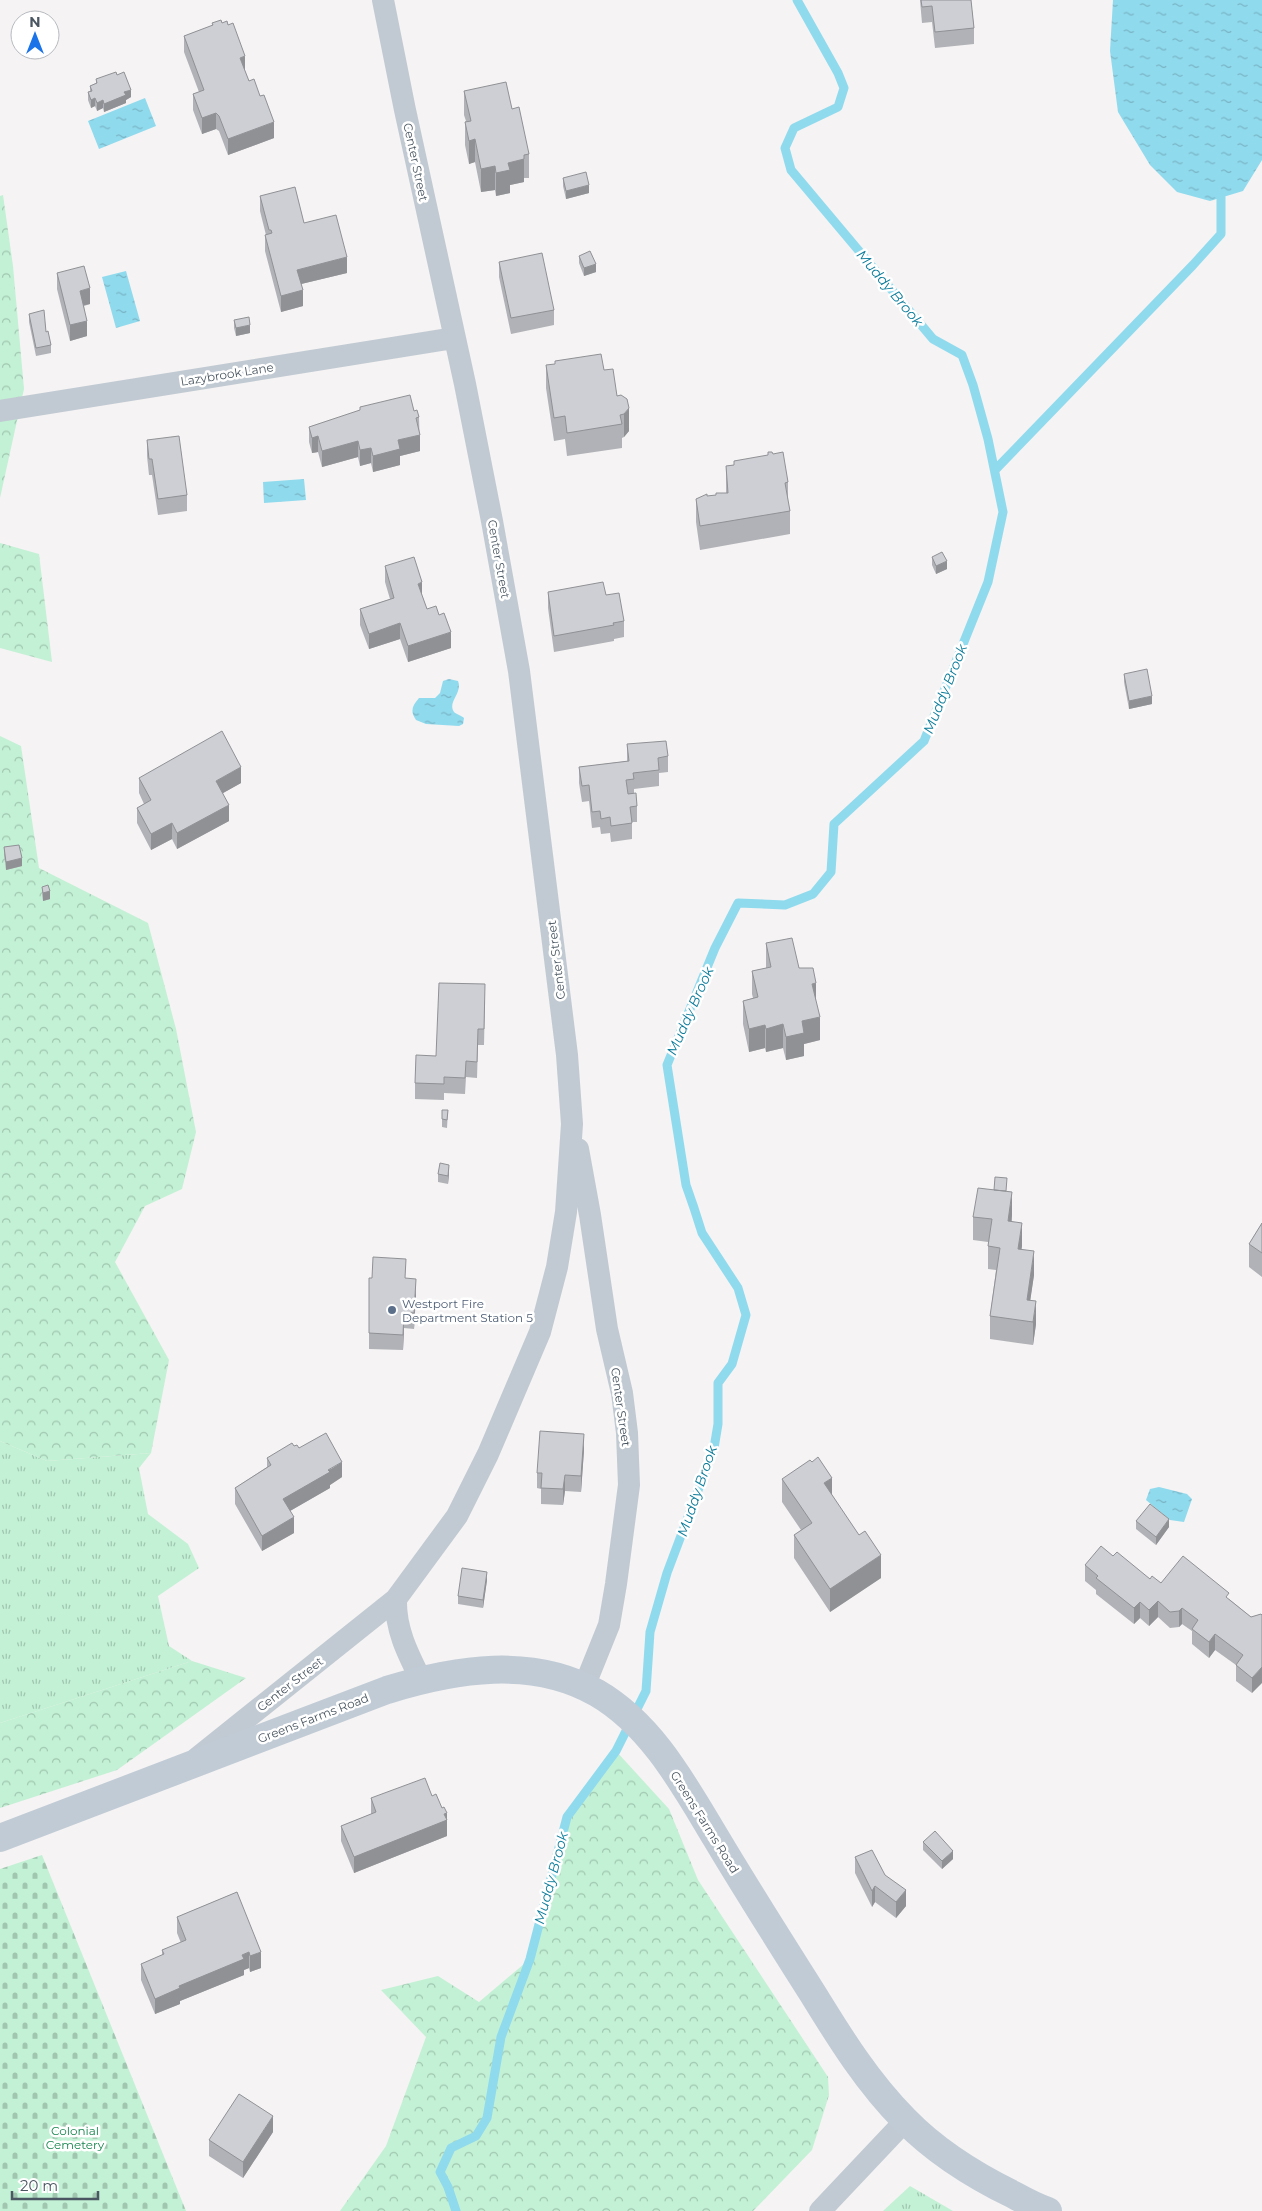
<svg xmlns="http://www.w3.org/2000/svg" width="1262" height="2211" font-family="Montserrat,sans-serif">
<defs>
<pattern id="grass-tufts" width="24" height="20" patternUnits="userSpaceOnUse" patternTransform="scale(1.25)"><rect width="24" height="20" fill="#c3f1d5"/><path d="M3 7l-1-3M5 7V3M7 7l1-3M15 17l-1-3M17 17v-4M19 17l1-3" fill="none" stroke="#a0c6b0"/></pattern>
<pattern id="forest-crowns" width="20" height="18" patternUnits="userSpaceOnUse" patternTransform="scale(1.25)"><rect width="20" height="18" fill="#c3f1d5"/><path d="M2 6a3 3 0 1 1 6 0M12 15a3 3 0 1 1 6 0" fill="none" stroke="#a0c6b0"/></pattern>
<pattern id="cemetery-stones" width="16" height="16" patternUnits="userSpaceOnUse" patternTransform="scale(1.25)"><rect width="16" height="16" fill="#c3f1d5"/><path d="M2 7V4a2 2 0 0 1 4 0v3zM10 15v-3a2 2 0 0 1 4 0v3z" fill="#a0c6b0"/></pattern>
<pattern id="water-ripples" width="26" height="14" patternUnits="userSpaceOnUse" patternTransform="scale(1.25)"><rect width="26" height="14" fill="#90daee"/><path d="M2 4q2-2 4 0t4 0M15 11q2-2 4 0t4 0" fill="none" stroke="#78b4c4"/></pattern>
</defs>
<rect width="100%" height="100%" fill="#f5f3f3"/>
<path fill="url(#grass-tufts)" d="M 0,1441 L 47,1461 L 151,1453 L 139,1468 L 148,1514 L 188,1544 L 199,1568 L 158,1596 L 169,1646 L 192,1661 L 0,1723 Z
M 910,2186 L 953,2211 L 883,2211 Z"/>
<path fill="url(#forest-crowns)" d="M 3,195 L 13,266 L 24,389 L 0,498 L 0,196 Z
M 0,543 L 39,554 L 52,662 L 0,648 Z
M 0,736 L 21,746 L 39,868 L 148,923 L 176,1029 L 196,1132 L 182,1189 L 145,1206 L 115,1262 L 169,1360 L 151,1453 L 47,1461 L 0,1441 Z
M 192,1661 L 246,1678 L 117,1770 L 0,1808 L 0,1723 Z
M 616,1751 L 669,1809 L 698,1880 L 828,2077 L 829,2095 L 812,2150 L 753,2211 L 340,2211 L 386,2146 L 426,2037 L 381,1990 L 438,1976 L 479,2002 L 530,1959 L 567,1817 Z"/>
<path fill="url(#cemetery-stones)" d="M 42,1855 L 186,2211 L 0,2211 L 0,1869 Z"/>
<path fill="url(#water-ripples)" d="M 1113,0 L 1262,0 L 1262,160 L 1243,191 L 1210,201 L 1177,192 L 1150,165 L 1118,112 L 1110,51 Z
M 145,98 L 156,126 L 99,149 L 88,121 Z
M 126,271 L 140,321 L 116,328 L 102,277 Z
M 304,479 L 306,500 L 264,503 L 263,482 Z
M 449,679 L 458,681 C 463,693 447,702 454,712 C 456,714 462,716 464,718 L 463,724 L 459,726 L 426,724 L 416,720 C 410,711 412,706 419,698 L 435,698 L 440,693 L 443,681 Z
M 1159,1487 L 1187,1494 L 1192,1499 L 1184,1522 L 1170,1520 L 1146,1500 L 1150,1489 Z"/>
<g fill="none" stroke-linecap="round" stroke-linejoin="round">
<path stroke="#90daee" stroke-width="9" d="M 995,470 L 1193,265 L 1221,234 L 1221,197
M 456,2211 L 448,2187 L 440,2172 L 451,2148 L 476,2136 L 487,2118 L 501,2037 L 530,1959 L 567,1817 L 616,1751 L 646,1691 L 650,1632 L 667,1573 L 714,1448 L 718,1424 L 718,1383 L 732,1364 L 746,1315 L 738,1288 L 702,1233 L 694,1208 L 686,1185 L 667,1065 L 715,948 L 738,903 L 785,905 L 813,894 L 831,872 L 834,824 L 924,741 L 988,582 L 1003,512 L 988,439 L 973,385 L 962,355 L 933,339 L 791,170 L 785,148 L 794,128 L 838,107 L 844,88 L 838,73 L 797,0"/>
<path stroke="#c1cad2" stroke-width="22" d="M 0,411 L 454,338
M 578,1149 L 590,1215 L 607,1329 L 622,1393 L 627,1433 L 629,1485 L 616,1584 L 609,1625 L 584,1687
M 396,1599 C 395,1629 408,1654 421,1680
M 197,1758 L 396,1599 L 457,1516 L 488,1454 L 540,1332 L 557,1267 L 566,1212 L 572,1124 L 567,1055 L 519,671 L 492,521 L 465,384 L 405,110 L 383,0
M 820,2211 L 905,2121"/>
<path stroke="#c1cbd6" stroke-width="28" d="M 0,1838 L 387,1690 C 455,1669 532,1656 597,1693 C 652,1725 684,1785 716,1838 C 747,1890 780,1942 813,1994 C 840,2038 868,2083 905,2120 C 936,2152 975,2176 1014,2195 C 1025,2201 1036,2207 1048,2211"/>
</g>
<path fill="#b0b2b7" d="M 920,0 L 971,0 L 974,28 L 974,44 L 935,48 L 932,22 L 922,23 Z
M 212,23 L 245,72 L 274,138 L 228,155 L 219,131 L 216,129 L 202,134 L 193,110 L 193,94 L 199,92 L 184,52 L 184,36 L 212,26 Z
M 117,75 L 131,97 L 126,100 L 126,103 L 104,112 L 103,108 L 97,111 L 95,106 L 91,108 L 88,100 L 88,92 L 90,92 L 90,86 L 96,83 L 96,79 Z
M 464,91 L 512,109 L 529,154 L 529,178 L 524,178 L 524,182 L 510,185 L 510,193 L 496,196 L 495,190 L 481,192 L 475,162 L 469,164 L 465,145 L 465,122 L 466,121 L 464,115 Z
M 563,178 L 589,193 L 566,199 L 563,186 Z
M 260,196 L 304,223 L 347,273 L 301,284 L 303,306 L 281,312 L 265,251 L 265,235 L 266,235 L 260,211 Z
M 579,256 L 596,272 L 584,276 L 579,263 Z
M 499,262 L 554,310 L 554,325 L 511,334 L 499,277 Z
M 57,273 L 90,304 L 84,306 L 87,336 L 70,341 L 57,289 Z
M 29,314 L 46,332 L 51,345 L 51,353 L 36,356 L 29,322 Z
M 234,320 L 250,333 L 236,336 L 234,328 Z
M 546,365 L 604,370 L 617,396 L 621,395 L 629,431 L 624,437 L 622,438 L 622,448 L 567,456 L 565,439 L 554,441 L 546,388 Z
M 360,407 L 414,411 L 419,417 L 420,451 L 400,456 L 400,465 L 373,472 L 371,463 L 360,466 L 358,457 L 322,467 L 318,452 L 312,453 L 309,442 L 309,427 L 360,411 Z
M 147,440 L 187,495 L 187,511 L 158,515 L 152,475 L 149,475 L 147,456 Z
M 768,452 L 773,454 L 788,482 L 788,502 L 790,511 L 790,534 L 700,550 L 696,522 L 696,499 L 726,493 L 726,466 L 734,465 L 734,461 L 768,456 Z
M 932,557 L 947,569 L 936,574 L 932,565 Z
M 385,566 L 422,596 L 427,609 L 451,648 L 408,662 L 400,639 L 369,649 L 360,625 L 360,609 L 390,599 L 385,582 Z
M 548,592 L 606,595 L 624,621 L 624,637 L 614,639 L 614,641 L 554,652 L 548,608 Z
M 1124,674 L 1152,704 L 1129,709 L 1124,682 Z
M 627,744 L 668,756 L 668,772 L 659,773 L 659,786 L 634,789 L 634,793 L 637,806 L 637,822 L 632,822 L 632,839 L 611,842 L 610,833 L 601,834 L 600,827 L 592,828 L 589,801 L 582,802 L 579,783 L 579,767 L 627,761 Z
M 139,778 L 241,783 L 223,793 L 229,821 L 177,849 L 172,839 L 151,850 L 137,823 L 137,808 L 144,804 L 139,793 Z
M 4,847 L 22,866 L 6,870 L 4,855 Z
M 42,887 L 50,899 L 43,901 L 42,894 Z
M 766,943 L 799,968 L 816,1003 L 820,1040 L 804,1044 L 804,1056 L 786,1060 L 783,1048 L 766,1052 L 765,1048 L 749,1052 L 743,1024 L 743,1001 L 753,998 L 752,994 L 752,971 L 766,968 Z
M 485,1000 L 484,1045 L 478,1045 L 477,1078 L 466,1077 L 465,1094 L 444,1093 L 444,1100 L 415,1099 L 415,1083 L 436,1056 Z
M 442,1110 L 448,1110 L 447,1128 L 442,1127 Z
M 449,1173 L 448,1184 L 438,1182 L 438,1174 Z
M 1006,1191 L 1012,1215 L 1012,1221 L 1022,1246 L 1021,1250 L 1034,1275 L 1030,1300 L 1036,1324 L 1033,1345 L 990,1339 L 990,1316 L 996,1270 L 988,1269 L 988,1242 L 973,1240 L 973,1217 Z
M 1262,1223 L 1262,1277 L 1249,1267 L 1249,1244 Z
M 369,1278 L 406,1278 L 416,1295 L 414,1329 L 404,1328 L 403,1350 L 369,1349 Z
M 294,1446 L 299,1448 L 342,1477 L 330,1485 L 330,1488 L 290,1511 L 294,1533 L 262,1551 L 235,1504 L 235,1488 L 267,1467 L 267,1458 Z
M 584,1450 L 581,1492 L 565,1491 L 563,1505 L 541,1504 L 541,1489 L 537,1488 L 537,1473 Z
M 782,1479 L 832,1495 L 881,1578 L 830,1612 L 794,1558 L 794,1535 L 801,1530 L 782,1502 Z
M 1136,1521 L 1169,1527 L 1156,1545 L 1136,1529 Z
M 1113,1556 L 1150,1579 L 1161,1583 L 1229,1599 L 1251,1617 L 1261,1614 L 1252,1693 L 1236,1681 L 1236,1665 L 1215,1650 L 1209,1658 L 1192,1644 L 1192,1631 L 1182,1624 L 1179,1627 L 1170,1628 L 1158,1617 L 1149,1626 L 1140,1618 L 1134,1624 L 1096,1594 L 1096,1590 L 1085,1581 L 1085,1565 Z
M 487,1580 L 483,1608 L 458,1604 L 458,1596 Z
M 432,1796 L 447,1828 L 447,1836 L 354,1873 L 341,1841 L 341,1826 L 371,1814 L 371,1798 Z
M 923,1842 L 953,1859 L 942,1869 L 923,1850 Z
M 855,1857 L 885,1875 L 906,1906 L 896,1918 L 875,1902 L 872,1907 L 855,1873 Z
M 237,1892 L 261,1968 L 250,1972 L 249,1968 L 244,1970 L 244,1975 L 180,2001 L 180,2004 L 155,2014 L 141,1980 L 141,1964 L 162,1955 L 162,1950 L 181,1943 L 177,1933 L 177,1917 Z
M 273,2132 L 243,2178 L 209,2156 L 209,2140 Z"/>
<path fill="#909195" d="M 245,56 L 245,72 L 240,58 Z
M 131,90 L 131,97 L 126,100 L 126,103 L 104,112 L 104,104 L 124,92 Z
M 95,98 L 95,106 L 91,108 L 91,100 Z
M 103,100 L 103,108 L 97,111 L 97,103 Z
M 216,113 L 216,129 L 202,134 L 202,118 Z
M 274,122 L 274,138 L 228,155 L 228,139 Z
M 475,139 L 475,162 L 469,164 L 469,141 Z
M 524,159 L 524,182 L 510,185 L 510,193 L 496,196 L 496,173 L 508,163 Z
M 495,166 L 495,190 L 481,192 L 481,169 Z
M 589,185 L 589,193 L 566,199 L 566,191 Z
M 347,257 L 347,273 L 297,285 L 297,270 Z
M 596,264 L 596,272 L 584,276 L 584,268 Z
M 90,288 L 90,304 L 80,306 L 80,291 Z
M 303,290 L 303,306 L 281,312 L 281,296 Z
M 87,321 L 87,336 L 70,341 L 70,325 Z
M 250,325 L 250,333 L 236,336 L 236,328 Z
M 629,408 L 629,431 L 624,437 L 624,414 Z
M 420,435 L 420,451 L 400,456 L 400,465 L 373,472 L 373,456 L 398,440 Z
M 318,436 L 318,452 L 312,453 L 312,438 Z
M 358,441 L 358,457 L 322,467 L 322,451 Z
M 371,448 L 371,463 L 360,466 L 360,450 Z
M 947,561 L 947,569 L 936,574 L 936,566 Z
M 422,582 L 422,598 L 418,584 Z
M 400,623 L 400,639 L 369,649 L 369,634 Z
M 451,632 L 451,648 L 408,662 L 408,646 Z
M 1152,696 L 1152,704 L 1129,709 L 1129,701 Z
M 241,767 L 241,783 L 216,797 L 216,781 Z
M 229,805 L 229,821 L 177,849 L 177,833 Z
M 172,823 L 172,839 L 151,850 L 151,834 Z
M 22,858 L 22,866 L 6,870 L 6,862 Z
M 50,891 L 50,899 L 43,901 L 43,893 Z
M 816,983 L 816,1006 L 812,984 Z
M 820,1017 L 820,1040 L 804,1044 L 804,1056 L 786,1060 L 786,1037 L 802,1021 Z
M 783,1024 L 783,1048 L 766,1052 L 766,1029 Z
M 765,1025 L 765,1048 L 749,1052 L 749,1029 Z
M 449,1165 L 449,1173 L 448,1184 L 448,1176 Z
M 1012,1192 L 1012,1215 L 1008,1244 L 1008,1221 Z
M 1022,1223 L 1022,1246 L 1018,1272 L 1018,1249 Z
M 1034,1251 L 1034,1275 L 1027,1323 L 1027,1300 Z
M 416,1279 L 416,1295 L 414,1329 L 414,1313 Z
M 1036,1301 L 1036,1324 L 1033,1345 L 1033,1322 Z
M 404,1312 L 404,1328 L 403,1350 L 403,1335 Z
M 584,1434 L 584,1450 L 581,1492 L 581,1476 Z
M 342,1462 L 342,1477 L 330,1485 L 330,1488 L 283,1515 L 283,1499 Z
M 565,1475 L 565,1491 L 563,1505 L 563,1489 Z
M 832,1478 L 832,1501 L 824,1483 Z
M 294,1517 L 294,1533 L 262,1551 L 262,1536 Z
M 1169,1519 L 1169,1527 L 1156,1545 L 1156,1537 Z
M 881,1555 L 881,1578 L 830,1612 L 830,1589 Z
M 487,1572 L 487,1580 L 483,1608 L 483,1600 Z
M 1158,1601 L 1158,1617 L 1149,1626 L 1149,1610 Z
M 1140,1602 L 1140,1618 L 1134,1624 L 1134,1608 Z
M 1182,1608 L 1182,1624 L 1179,1627 L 1179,1611 Z
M 1215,1634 L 1215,1650 L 1209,1658 L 1209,1642 Z
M 1262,1667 L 1262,1683 L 1252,1693 L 1252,1678 Z
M 447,1813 L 447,1836 L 354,1873 L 354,1857 Z
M 953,1851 L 953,1859 L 942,1869 L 942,1861 Z
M 875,1886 L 875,1902 L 872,1907 L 872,1891 Z
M 906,1890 L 906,1906 L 896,1918 L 896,1902 Z
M 249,1952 L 249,1968 L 244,1970 L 244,1975 L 180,2001 L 180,2004 L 155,2014 L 155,1999 L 179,1986 Z
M 261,1952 L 261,1968 L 250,1972 L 250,1956 Z
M 273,2116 L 273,2132 L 243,2178 L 243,2162 Z"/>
<path fill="#cdcfd5" stroke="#909195" d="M 921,0 L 971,0 L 974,28 L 935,32 L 932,6 L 922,7 Z
M 221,20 L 222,23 L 227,21 L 228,25 L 233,23 L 245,56 L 240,58 L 249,81 L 254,79 L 260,96 L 264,95 L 274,122 L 228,139 L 219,116 L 216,113 L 202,118 L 193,94 L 204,90 L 184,36 L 213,25 L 212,23 Z
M 116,72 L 117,75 L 124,72 L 131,90 L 124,92 L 126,95 L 104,104 L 103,100 L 97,103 L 95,98 L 91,100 L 88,92 L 92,91 L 90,86 L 97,83 L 96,79 Z
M 506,82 L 512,109 L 519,107 L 529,154 L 524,155 L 524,159 L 508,163 L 510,170 L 496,173 L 495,166 L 481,169 L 475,139 L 469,141 L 465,122 L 471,121 L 464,91 Z
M 586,172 L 589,185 L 566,191 L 563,178 Z
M 295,187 L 304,223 L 336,215 L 347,257 L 297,270 L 303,290 L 281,296 L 265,235 L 272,233 L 271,230 L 269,230 L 260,196 Z
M 590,251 L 596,264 L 584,268 L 579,256 Z
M 542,253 L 554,310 L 511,318 L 499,262 Z
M 84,266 L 90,288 L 80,291 L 87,321 L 70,325 L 57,273 Z
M 44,310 L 46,332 L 48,331 L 51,345 L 36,348 L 29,314 Z
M 249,317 L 250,325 L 236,328 L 234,320 Z
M 601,354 L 604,370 L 613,369 L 617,396 L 621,395 L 627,399 L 629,408 L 624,414 L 620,415 L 622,424 L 567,433 L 565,416 L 554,418 L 546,365 L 555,364 L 555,361 Z
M 410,395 L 414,411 L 417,410 L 419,417 L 416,418 L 420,435 L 398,440 L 400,449 L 373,456 L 371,448 L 360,450 L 358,441 L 322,451 L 318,436 L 312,438 L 309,427 L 360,410 L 360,407 Z
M 179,436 L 187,495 L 158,499 L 152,459 L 149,459 L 147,440 Z
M 768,452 L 772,452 L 773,454 L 783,452 L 788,482 L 785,483 L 790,511 L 700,526 L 696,499 L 707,494 L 707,496 L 716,495 L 716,493 L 728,493 L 726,466 L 734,465 L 734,461 L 768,455 Z
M 942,552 L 947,561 L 936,566 L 932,557 Z
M 414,557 L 422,582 L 418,584 L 427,609 L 436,606 L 439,615 L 444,613 L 451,632 L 408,646 L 400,623 L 369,634 L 360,609 L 394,598 L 385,566 Z
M 603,582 L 606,595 L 619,593 L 624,621 L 613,623 L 614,625 L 554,636 L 548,592 Z
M 1147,669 L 1152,696 L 1129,701 L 1124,674 Z
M 222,731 L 241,767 L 216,781 L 229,805 L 177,833 L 172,823 L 151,834 L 137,808 L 151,800 L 139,778 Z
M 666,741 L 668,756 L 658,758 L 659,770 L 633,773 L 634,779 L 626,780 L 628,794 L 636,793 L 637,806 L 630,807 L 632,823 L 611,826 L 610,817 L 601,819 L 600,811 L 592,812 L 589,785 L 582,786 L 579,767 L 629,761 L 627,744 Z
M 19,845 L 22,858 L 6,862 L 4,847 Z
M 48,885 L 50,891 L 43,893 L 42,887 Z
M 792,938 L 799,968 L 813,968 L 816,983 L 812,984 L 820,1017 L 802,1021 L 804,1033 L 786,1037 L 783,1024 L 766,1029 L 765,1025 L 749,1029 L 743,1001 L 758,997 L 752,971 L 771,967 L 766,943 Z
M 439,983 L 485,984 L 484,1029 L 478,1029 L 477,1062 L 466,1061 L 465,1078 L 444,1077 L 444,1084 L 415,1083 L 416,1055 L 436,1056 Z
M 442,1110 L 448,1110 L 447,1120 L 442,1119 Z
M 440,1163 L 449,1165 L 448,1176 L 438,1174 Z
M 995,1177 L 1007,1178 L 1006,1191 L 994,1190 Z
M 978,1188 L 1012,1192 L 1008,1221 L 1022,1223 L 1018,1249 L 1034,1251 L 1027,1300 L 1036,1301 L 1033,1322 L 990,1316 L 1000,1248 L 988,1246 L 992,1219 L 973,1217 Z
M 1262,1223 L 1262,1253 L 1249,1244 Z
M 373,1257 L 406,1259 L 405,1278 L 416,1279 L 414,1313 L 404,1312 L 403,1335 L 369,1333 L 369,1278 L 372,1278 Z
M 540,1431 L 584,1434 L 581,1476 L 565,1475 L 563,1489 L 541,1488 L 542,1473 L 537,1473 Z
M 326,1433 L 342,1462 L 328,1470 L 330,1472 L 283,1499 L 294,1517 L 262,1536 L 235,1488 L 271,1465 L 267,1458 L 292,1443 L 294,1446 L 297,1445 L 299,1448 Z
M 818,1457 L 832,1478 L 824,1483 L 859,1535 L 865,1531 L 881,1555 L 830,1589 L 794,1535 L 812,1523 L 782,1479 L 810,1460 L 812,1462 Z
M 1150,1504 L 1169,1519 L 1156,1537 L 1136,1521 Z
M 1101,1546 L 1113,1556 L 1117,1552 L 1150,1579 L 1152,1576 L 1161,1583 L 1183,1556 L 1229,1593 L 1226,1597 L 1251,1617 L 1261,1614 L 1262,1615 L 1262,1667 L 1252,1678 L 1236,1665 L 1243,1655 L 1215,1634 L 1209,1642 L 1192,1629 L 1198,1620 L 1182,1608 L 1179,1611 L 1170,1612 L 1158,1601 L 1149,1610 L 1140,1602 L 1134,1608 L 1096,1578 L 1098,1576 L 1085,1565 Z
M 462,1568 L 487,1572 L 483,1600 L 458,1596 Z
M 425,1778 L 432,1796 L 436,1794 L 442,1808 L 444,1807 L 447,1813 L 444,1814 L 447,1820 L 354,1857 L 341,1826 L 376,1812 L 371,1798 Z
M 935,1831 L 953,1851 L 942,1861 L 923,1842 Z
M 872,1850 L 885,1875 L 906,1890 L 896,1902 L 875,1886 L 872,1891 L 855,1857 Z
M 237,1892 L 261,1952 L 250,1956 L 249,1952 L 242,1955 L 244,1959 L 179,1986 L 180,1988 L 155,1999 L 141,1964 L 164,1954 L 162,1950 L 186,1940 L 177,1917 Z
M 239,2094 L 273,2116 L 243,2162 L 209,2140 Z"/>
<circle fill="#5c6f8a" stroke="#fff" stroke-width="2" cx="392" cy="1310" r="5"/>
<g text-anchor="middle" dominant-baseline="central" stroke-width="5" stroke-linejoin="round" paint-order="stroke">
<g font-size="12" fill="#4a5661" stroke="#fff">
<text transform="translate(416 162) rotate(78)">Center Street</text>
<text transform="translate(227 374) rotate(-9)">Lazybrook Lane</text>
<text transform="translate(499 559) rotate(80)">Center Street</text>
<text transform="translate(556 960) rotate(-97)">Center Street</text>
<text transform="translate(621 1407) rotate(82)">Center Street</text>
<text transform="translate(290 1684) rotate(-38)">Center Street</text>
<text transform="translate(313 1718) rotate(-21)">Greens Farms Road</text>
<text transform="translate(705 1822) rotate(58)">Greens Farms Road</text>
</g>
<g font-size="12" fill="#4e5e75" stroke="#fff" text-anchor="start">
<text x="402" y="1303">Westport Fire<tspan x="402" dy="14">Department Station 5</tspan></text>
</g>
<g font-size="12" fill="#17864f" stroke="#fff">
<text x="75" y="2130">Colonial<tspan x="75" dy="14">Cemetery</tspan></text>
</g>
<g font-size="14" font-style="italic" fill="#0c7c9b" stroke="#fff">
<text transform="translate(890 288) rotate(50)">Muddy Brook</text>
<text transform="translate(945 689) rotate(-68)">Muddy Brook</text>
<text transform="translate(690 1011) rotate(-66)">Muddy Brook</text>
<text transform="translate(697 1491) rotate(-71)">Muddy Brook</text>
<text transform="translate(551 1878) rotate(-75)">Muddy Brook</text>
</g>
</g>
<g transform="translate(35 35)"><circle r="24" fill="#ffffff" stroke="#b7bbc0"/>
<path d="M0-4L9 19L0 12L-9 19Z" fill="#1a73e8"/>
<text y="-8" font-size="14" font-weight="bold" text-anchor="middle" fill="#4a5661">N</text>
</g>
<path d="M12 2191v8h86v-8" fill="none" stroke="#4a5661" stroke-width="2.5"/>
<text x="20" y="2191" font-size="15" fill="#4a5661" stroke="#ffffff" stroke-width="4" paint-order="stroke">20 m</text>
</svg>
